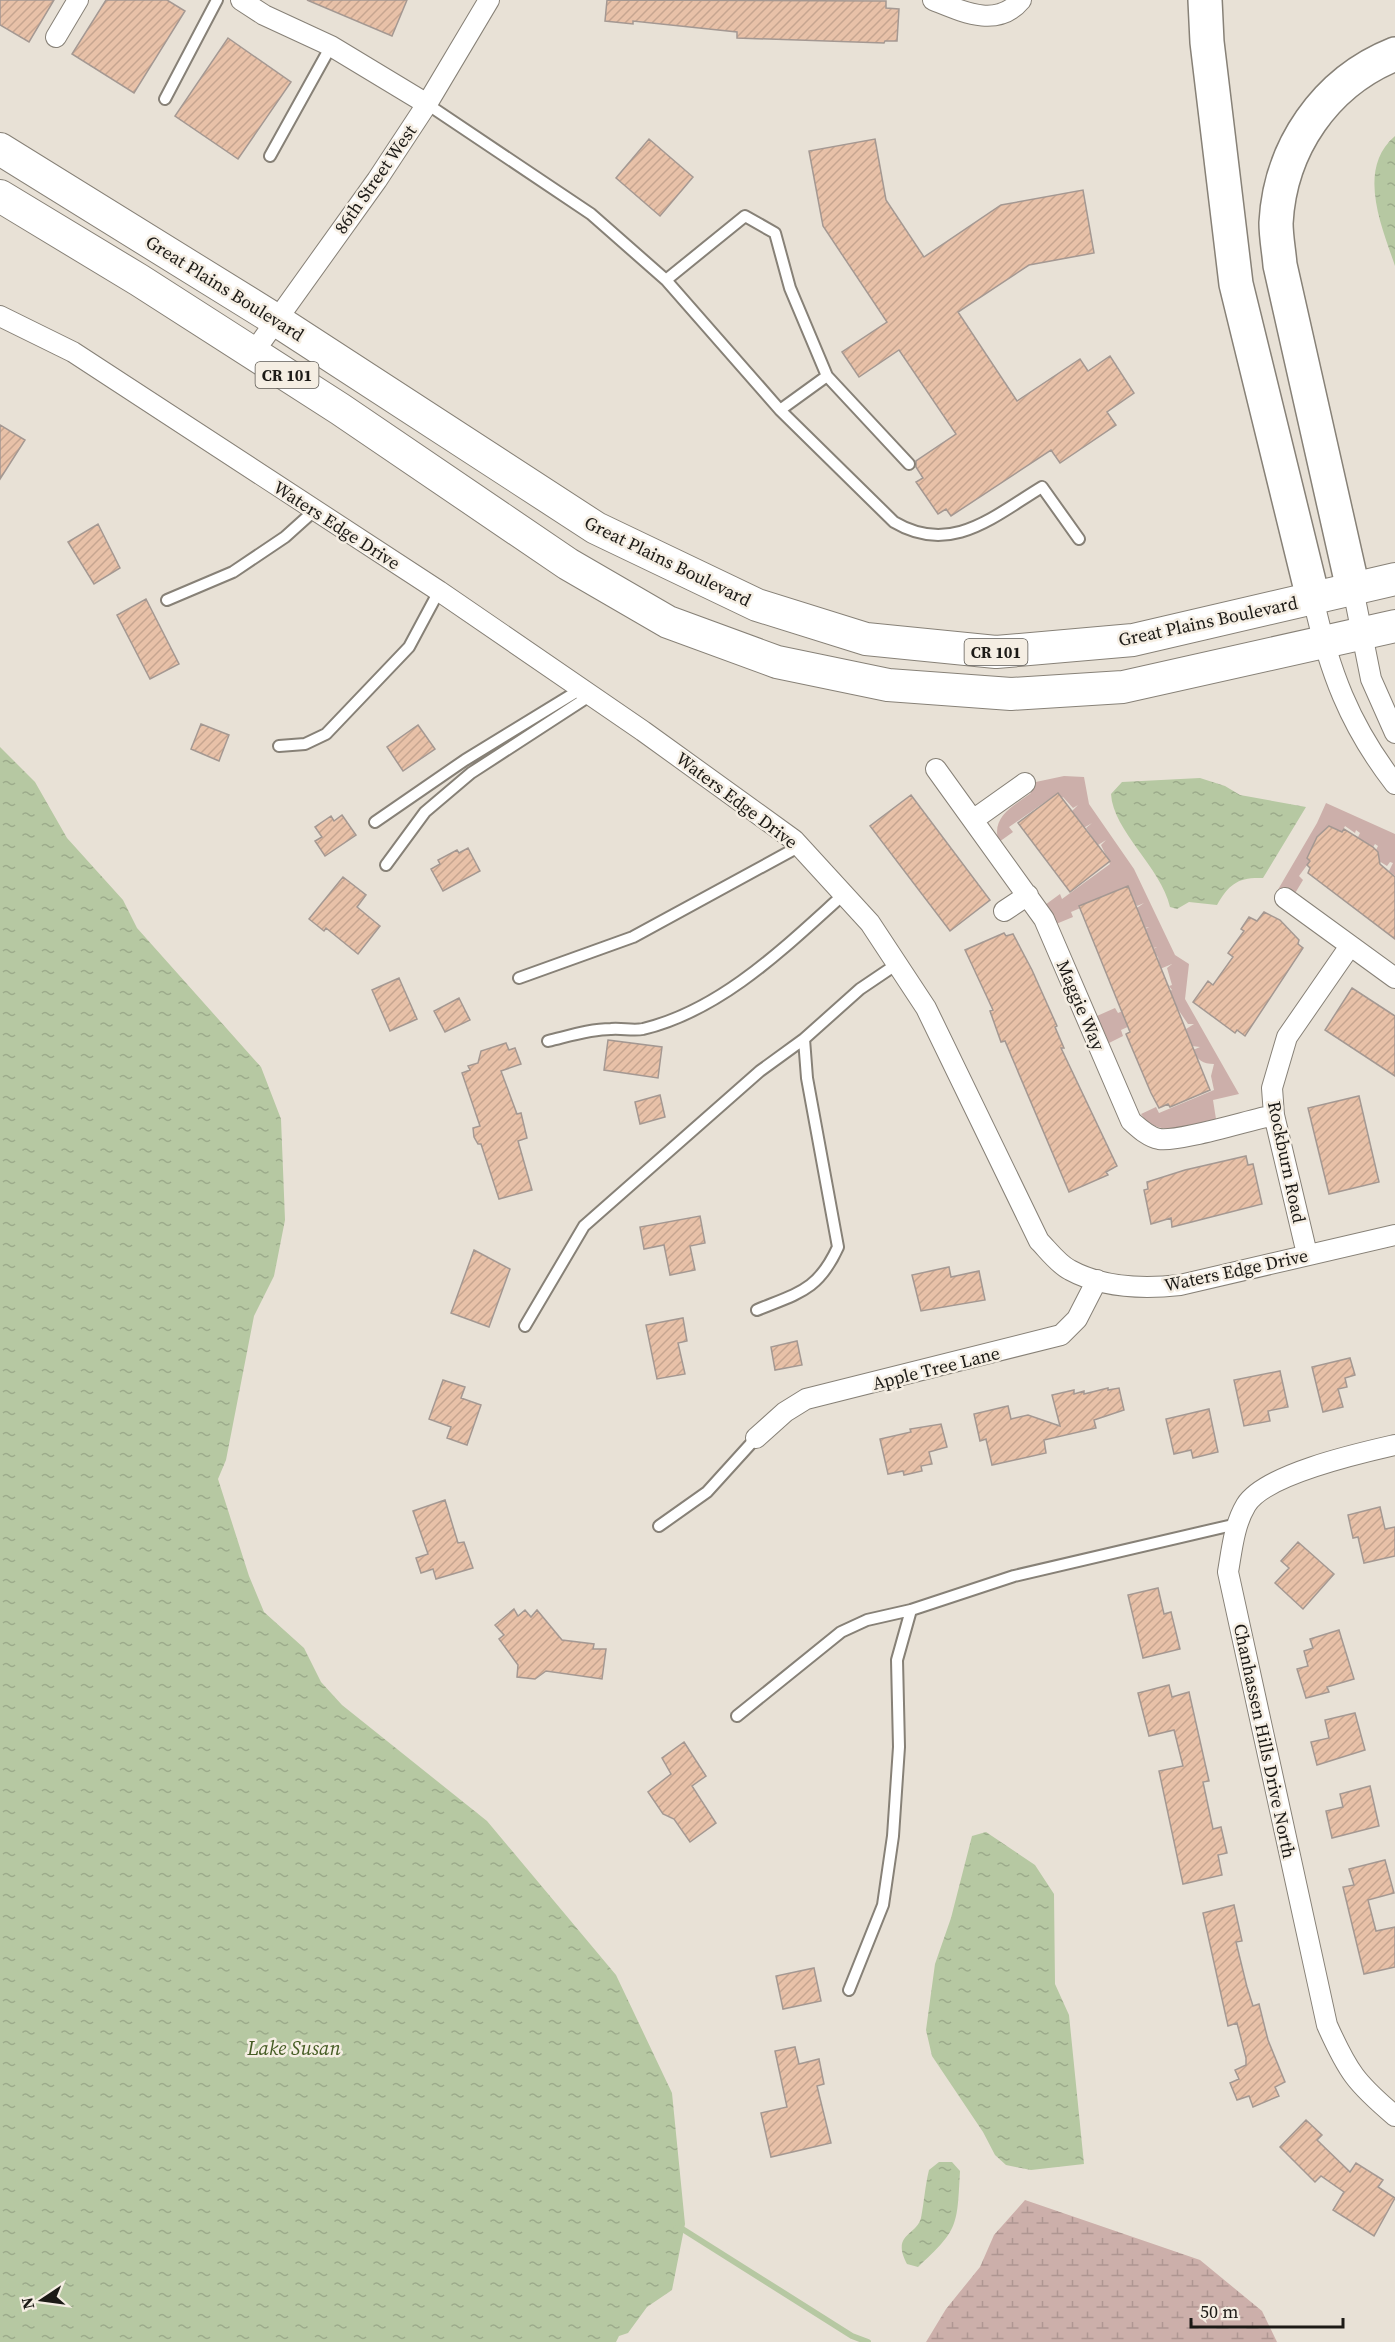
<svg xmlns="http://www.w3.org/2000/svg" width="1395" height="2342" font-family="'Source Serif 4',serif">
<defs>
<pattern id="wetland-marsh" width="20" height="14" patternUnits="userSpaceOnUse" patternTransform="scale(1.5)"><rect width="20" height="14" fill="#ccafaa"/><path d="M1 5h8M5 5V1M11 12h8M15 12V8" fill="none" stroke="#af9692"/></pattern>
<pattern id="water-ripples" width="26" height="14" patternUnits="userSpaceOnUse" patternTransform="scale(1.5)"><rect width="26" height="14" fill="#b6c8a2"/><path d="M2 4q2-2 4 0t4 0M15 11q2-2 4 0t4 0" fill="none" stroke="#9cab8b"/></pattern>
<pattern id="building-hatch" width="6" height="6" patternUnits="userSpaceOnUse" patternTransform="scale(1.5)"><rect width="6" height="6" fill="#e8c1a8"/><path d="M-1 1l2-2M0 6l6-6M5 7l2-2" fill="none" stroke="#c6a590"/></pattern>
</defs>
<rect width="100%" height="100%" fill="#e8e1d6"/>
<path fill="#ccafaa" d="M 1064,776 L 1084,777 L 1089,804 L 1134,869 L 1175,955 L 1189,964 L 1185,999 L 1239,1094 L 1213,1100 L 1216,1119 C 1192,1125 1158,1140 1141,1114 L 1156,1107 L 1159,1113 L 1214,1090 L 1211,1076 L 1214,1064 C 1203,1064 1197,1060 1193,1050 L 1200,1047 L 1192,1046 L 1186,1029 L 1194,1024 L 1188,1024 L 1175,1005 L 1121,1030 L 1123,1036 L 1109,1043 L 1097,1016 L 1115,1008 L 1118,1013 L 1172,990 L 1169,986 L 1172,985 L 1167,968 L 1172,964 L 1160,969 L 1158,957 L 1151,950 L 1157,947 L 1150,949 L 1141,931 L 1149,927 L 1144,928 L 1134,910 L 1144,903 L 1137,906 L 1125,889 L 1071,912 L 1073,917 L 1056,924 L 1045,905 L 1060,894 L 1062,899 L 1110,864 L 1101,845 L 1106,840 L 1095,847 L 1091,844 L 1094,840 L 1086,828 L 1092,823 L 1082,829 L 1071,812 L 1078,805 L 1073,808 L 1063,797 L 1059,800 L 1055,795 L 1009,827 L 1013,832 L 999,842 C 990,817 1014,806 1031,793 L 1028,789 L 1031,783 Z
M 1326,803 L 1395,834 L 1395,876 L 1389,871 L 1393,863 L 1390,862 L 1387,866 L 1379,861 L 1376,850 L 1378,846 L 1375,844 L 1373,847 L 1354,845 L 1360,833 L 1356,830 L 1355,833 L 1345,826 L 1342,832 L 1317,837 L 1307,858 L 1310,861 L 1299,876 L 1303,880 L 1294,895 L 1276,893 L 1317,823 Z"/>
<path fill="url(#wetland-marsh)" d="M 1025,2200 L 1200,2260 L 1262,2311 L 1277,2342 L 926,2342 L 946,2309 L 980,2267 L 994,2235 Z"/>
<path fill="url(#water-ripples)" d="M 1395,136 L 1395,266 C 1382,227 1356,169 1395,136 Z
M 0,747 L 35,782 L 67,838 L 123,900 L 137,928 L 261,1067 L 281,1119 L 285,1220 L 274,1276 L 254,1316 L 226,1460 L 218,1479 L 249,1576 L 264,1612 L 304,1648 L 321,1682 L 342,1705 L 487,1821 L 616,1975 L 672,2093 L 685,2224 L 672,2290 L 647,2307 L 628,2333 L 619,2336 L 616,2342 L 0,2342 Z
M 1200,778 L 1225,786 L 1240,795 L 1306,807 L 1263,878 C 1238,877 1229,884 1217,905 L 1189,902 L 1177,909 L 1170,907 C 1161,867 1113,831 1111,794 L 1122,782 Z
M 986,1832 L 1035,1865 L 1054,1894 L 1055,1984 L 1069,2015 L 1084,2164 L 1031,2170 L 1006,2165 L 995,2155 L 983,2132 L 932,2056 L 926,2030 L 935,1964 L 951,1918 L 972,1836 Z
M 939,2162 L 952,2162 L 960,2171 C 957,2226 959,2229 918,2267 L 907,2264 C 891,2234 916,2236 921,2218 C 924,2203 925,2186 929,2170 Z"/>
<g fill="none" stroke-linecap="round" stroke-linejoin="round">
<path stroke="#b6c8a2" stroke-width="6" d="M 676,2228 L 684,2230 L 852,2336 L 868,2342"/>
</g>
<path fill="url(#building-hatch)" stroke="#a49892" stroke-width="1.5" d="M 0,0 L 54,0 L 29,42 L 0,25 Z
M 106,0 L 167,0 L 185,11 L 134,93 L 72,54 Z
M 307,0 L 407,0 L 392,36 Z
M 607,0 L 886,1 L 886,8 L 899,9 L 897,41 L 885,41 L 884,43 L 737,38 L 737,32 L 633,21 L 633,24 L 605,21 Z
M 228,38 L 291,82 L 238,159 L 175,116 Z
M 649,139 L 693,177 L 660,216 L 616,178 Z
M 875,139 L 886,200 L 924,257 L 1001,205 L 1083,190 L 1094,253 L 1029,265 L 958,312 L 1017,401 L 1080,359 L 1088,371 L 1110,356 L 1134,393 L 1107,412 L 1116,425 L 1060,463 L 1051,450 L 951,516 L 946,509 L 938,514 L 916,482 L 923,478 L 916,467 L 916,461 L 956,434 L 899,350 L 859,377 L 842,352 L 887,322 L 823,226 L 809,151 Z
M 0,425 L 25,440 L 0,479 Z
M 98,524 L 120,568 L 94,584 L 68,542 Z
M 146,599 L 179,664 L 150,679 L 117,615 Z
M 201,724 L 229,735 L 219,761 L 191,749 Z
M 418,725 L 435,749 L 403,771 L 387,747 Z
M 1058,793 L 1110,861 L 1070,892 L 1018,823 Z
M 911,795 L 990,900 L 950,931 L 870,826 Z
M 342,815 L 356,835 L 325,856 L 315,841 L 322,837 L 315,827 L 331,816 L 334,821 Z
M 1329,826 L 1342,832 L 1344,829 L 1373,847 L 1378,852 L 1380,864 L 1395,877 L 1395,939 L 1308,873 L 1310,868 L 1307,865 L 1310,861 L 1307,858 L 1317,837 Z
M 468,848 L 480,871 L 443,891 L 431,869 L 440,864 L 438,860 L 457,850 L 459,853 Z
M 343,877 L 366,895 L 357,907 L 380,926 L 358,954 L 326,928 L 324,931 L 309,919 Z
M 1128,886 L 1210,1090 L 1170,1107 L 1168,1104 L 1159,1108 L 1151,1093 L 1126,1034 L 1130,1032 L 1079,906 Z
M 1264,912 L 1280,920 L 1299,940 L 1298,944 L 1303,948 L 1245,1036 L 1237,1030 L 1235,1033 L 1193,1002 L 1208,981 L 1213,985 L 1233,957 L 1228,953 L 1244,931 L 1241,929 L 1249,917 L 1257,921 Z
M 1004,933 L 1006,936 L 1013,934 L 1032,970 L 1057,1026 L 1055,1027 L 1064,1048 L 1061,1048 L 1117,1166 L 1106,1172 L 1108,1175 L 1069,1192 L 1005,1041 L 1001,1042 L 990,1011 L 993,1010 L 965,950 Z
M 399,978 L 417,1019 L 390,1031 L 372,990 Z
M 1352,988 L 1395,1016 L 1395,1076 L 1325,1030 Z
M 459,998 L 470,1020 L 445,1032 L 434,1011 Z
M 608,1040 L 662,1047 L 658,1078 L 604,1070 Z
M 506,1043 L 509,1050 L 515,1048 L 521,1064 L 501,1071 L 517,1114 L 521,1113 L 527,1138 L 518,1141 L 532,1190 L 499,1199 L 481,1144 L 478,1144 L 474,1137 L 473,1128 L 480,1126 L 462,1073 L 470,1070 L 468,1066 L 478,1063 L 481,1051 Z
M 660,1095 L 665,1117 L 640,1124 L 635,1102 Z
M 1359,1096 L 1379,1182 L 1329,1194 L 1308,1108 Z
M 1246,1156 L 1248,1165 L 1253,1164 L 1262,1204 L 1172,1227 L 1171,1218 L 1151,1224 L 1144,1190 L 1148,1189 L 1147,1182 L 1185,1170 Z
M 700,1216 L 705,1243 L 690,1246 L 695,1270 L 670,1275 L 664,1245 L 644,1249 L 640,1227 Z
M 474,1250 L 510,1269 L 489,1327 L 451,1313 Z
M 949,1267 L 951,1277 L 979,1271 L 985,1300 L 921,1311 L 912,1275 Z
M 683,1318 L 687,1341 L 678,1343 L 685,1374 L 657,1379 L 646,1325 Z
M 797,1341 L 802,1365 L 775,1370 L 771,1347 Z
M 1350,1358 L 1355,1375 L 1345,1378 L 1347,1387 L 1338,1389 L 1343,1407 L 1323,1412 L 1312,1367 Z
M 1280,1371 L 1288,1407 L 1268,1411 L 1270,1421 L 1244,1426 L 1234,1380 Z
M 443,1380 L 465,1387 L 461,1398 L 481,1405 L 467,1445 L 447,1438 L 451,1427 L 429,1419 Z
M 1108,1388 L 1108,1390 L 1119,1388 L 1124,1410 L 1094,1420 L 1096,1428 L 1044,1440 L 1046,1453 L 992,1465 L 986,1439 L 980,1441 L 974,1414 L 1008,1406 L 1011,1419 L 1028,1415 L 1060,1426 L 1052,1395 L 1074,1390 L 1074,1394 L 1084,1391 L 1084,1394 Z
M 1209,1409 L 1218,1452 L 1193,1458 L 1191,1450 L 1174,1454 L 1166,1419 Z
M 941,1424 L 947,1447 L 929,1452 L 932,1464 L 921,1466 L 922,1471 L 904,1475 L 903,1471 L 888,1474 L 880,1439 L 911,1432 L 910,1429 Z
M 445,1500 L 458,1543 L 464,1542 L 473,1568 L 436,1579 L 433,1569 L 421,1573 L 416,1558 L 428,1554 L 413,1511 Z
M 1380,1507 L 1385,1529 L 1395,1527 L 1395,1556 L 1364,1563 L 1358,1537 L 1353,1538 L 1348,1515 Z
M 1298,1542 L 1334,1574 L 1303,1609 L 1275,1583 L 1289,1568 L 1281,1561 Z
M 1158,1588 L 1164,1614 L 1171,1612 L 1180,1649 L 1143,1658 L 1128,1595 Z
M 514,1609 L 518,1616 L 525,1610 L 531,1617 L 537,1610 L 562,1640 L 594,1644 L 593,1649 L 606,1649 L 602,1679 L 546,1671 L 535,1679 L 517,1677 L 518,1665 L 499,1639 L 504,1635 L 495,1625 Z
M 1339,1630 L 1354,1679 L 1327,1687 L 1329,1692 L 1306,1698 L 1297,1669 L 1308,1666 L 1304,1651 L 1313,1648 L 1310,1639 Z
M 1169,1685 L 1172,1697 L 1189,1692 L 1209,1781 L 1203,1782 L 1213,1829 L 1221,1827 L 1227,1853 L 1218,1855 L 1222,1875 L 1183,1884 L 1159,1771 L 1183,1766 L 1174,1730 L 1149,1736 L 1138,1693 Z
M 1355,1713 L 1365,1750 L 1317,1765 L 1311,1742 L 1329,1738 L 1325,1720 Z
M 684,1742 L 706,1776 L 692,1786 L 716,1823 L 690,1842 L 674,1819 L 663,1814 L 648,1792 L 671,1774 L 662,1758 Z
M 1370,1786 L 1379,1826 L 1332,1838 L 1326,1811 L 1343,1807 L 1340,1794 Z
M 1385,1860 L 1394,1893 L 1368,1900 L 1376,1931 L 1395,1927 L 1395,1967 L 1364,1974 L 1343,1887 L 1354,1885 L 1349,1869 Z
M 1234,1905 L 1242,1941 L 1236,1942 L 1247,1987 L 1253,2006 L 1259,2004 L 1268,2040 L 1285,2082 L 1275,2087 L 1279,2096 L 1253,2107 L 1249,2096 L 1237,2100 L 1230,2083 L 1239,2079 L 1235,2070 L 1246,2065 L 1246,2058 L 1237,2023 L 1228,2026 L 1203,1913 Z
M 814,1968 L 821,2001 L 783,2009 L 776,1976 Z
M 795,2047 L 799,2064 L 819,2059 L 824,2084 L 817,2086 L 831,2143 L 771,2157 L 761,2113 L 787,2107 L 775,2051 Z
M 1306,2120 L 1322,2135 L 1317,2140 L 1350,2172 L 1356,2163 L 1383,2180 L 1378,2187 L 1395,2198 L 1374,2236 L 1333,2210 L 1344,2192 L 1321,2176 L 1315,2182 L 1280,2147 Z"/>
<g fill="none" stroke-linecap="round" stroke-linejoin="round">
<g stroke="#878177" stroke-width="14">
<path id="service" d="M 165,99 L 217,0
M 427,104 L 591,214 L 666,280 L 780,410 L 894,522 C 951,556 994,516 1042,487 L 1079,539
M 270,156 L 331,46
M 666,280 L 745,216 L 775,233 L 790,288 L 827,376 L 780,410
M 827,376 L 909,464
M 167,600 L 233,572 L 285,537 L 315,510
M 279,746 L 305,744 L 326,734 L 409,647 L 439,591
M 375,822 L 465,760 L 581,689
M 386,865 L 425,812 L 471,773 L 591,695
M 519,978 L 633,937 L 800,846
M 548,1041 C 569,1036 590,1029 611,1029 C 622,1028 633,1031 643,1029 C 722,1010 785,947 844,894
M 757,1310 C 798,1293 818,1291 838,1247 L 807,1078 L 804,1039 L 860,989 L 897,964
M 525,1326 L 584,1226 L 760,1071 L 804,1039
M 659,1526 L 707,1492 L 756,1438
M 737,1716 L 841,1632 L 867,1620 L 911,1610 L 1014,1576 L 1237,1524
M 849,1990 L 883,1905 L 893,1836 L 899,1747 L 897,1660 L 911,1610"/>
</g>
<g stroke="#878177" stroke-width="22">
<path id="minor" d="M 241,0 L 264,15 L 331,46 L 427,104
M 933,0 C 961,11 997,29 1021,0
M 56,37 L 78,0
M 0,316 L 73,352 L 439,591 L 643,731 L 794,840 L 870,923 L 926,1008 L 1039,1241 C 1048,1250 1058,1264 1070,1270 C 1103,1288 1144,1289 1180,1285 L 1395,1235
M 253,353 L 377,180 L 427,104 L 489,0
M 1353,589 L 1371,679 L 1395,733
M 1313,598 C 1329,670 1349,725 1395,784
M 936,769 L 1044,919 L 1131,1121 C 1139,1128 1148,1137 1159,1139 C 1180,1142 1249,1120 1274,1115
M 973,820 L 1025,783
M 1285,898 L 1395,978
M 1004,911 L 1028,895
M 1307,1254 L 1274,1115 L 1272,1088 L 1287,1037 L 1350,946
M 756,1438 L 785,1412 L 806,1399 L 1061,1335 L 1077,1319 L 1097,1280
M 1395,1445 C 1360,1453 1265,1474 1246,1505 C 1234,1525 1232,1549 1228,1572 L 1327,2025 C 1348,2072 1356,2083 1395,2116"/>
</g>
<g stroke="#878177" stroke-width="34">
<path id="primary" d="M 0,149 L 276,320 L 596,528 L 757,605 L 866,639 L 996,652 L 1133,640 L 1395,579
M 0,196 L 139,280 L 340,409 L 568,564 L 668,622 L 777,662 L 888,685 L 1011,694 L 1123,687 L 1395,626"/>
</g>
<g stroke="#878177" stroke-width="36">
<path id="motorway" d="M 1205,0 L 1207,42 L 1236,284 L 1313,598
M 1353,589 L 1280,265 C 1279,252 1276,237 1276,223 C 1280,148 1325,82 1395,54"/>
</g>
<use href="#service" stroke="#fff" stroke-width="10"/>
<use href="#minor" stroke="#fff" stroke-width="20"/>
<use href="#primary" stroke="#fff" stroke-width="32"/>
<use href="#motorway" stroke="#fff" stroke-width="33"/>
</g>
<g text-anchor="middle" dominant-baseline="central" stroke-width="5" stroke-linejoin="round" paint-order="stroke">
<g fill="#f5eee3" stroke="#5d5a54" stroke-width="1.5">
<rect x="255.5" y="362" width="63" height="26" rx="4.5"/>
<rect x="964.5" y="639" width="63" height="26" rx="4.5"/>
</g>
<g font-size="16" font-weight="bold" fill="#1c1a16">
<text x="287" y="375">CR 101</text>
<text x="996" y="652">CR 101</text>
</g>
<g font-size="18" fill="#1c1a16" stroke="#f5eee3">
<text transform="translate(375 179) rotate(-55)">86th Street West</text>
<text transform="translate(225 288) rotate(32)">Great Plains Boulevard</text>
<text transform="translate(337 525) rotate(33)">Waters Edge Drive</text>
<text transform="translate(668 561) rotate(26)">Great Plains Boulevard</text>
<text transform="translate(1208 621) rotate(-12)">Great Plains Boulevard</text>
<text transform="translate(737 800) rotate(37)">Waters Edge Drive</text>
<text transform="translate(1081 1005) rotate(67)">Maggie Way</text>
<text transform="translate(1287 1162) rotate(78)">Rockburn Road</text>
<text transform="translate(1236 1270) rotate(-12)">Waters Edge Drive</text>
<text transform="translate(936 1368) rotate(-14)">Apple Tree Lane</text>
<text transform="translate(1265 1741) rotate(78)">Chanhassen Hills Drive North</text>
</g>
<g font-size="20" font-style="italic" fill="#455c24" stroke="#f5eee3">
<text x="294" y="2048">Lake Susan</text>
</g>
</g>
<g transform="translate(42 2300) rotate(257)" stroke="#f5eee3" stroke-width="4.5" paint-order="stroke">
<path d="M0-4.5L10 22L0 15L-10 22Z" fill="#1c1a16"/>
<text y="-9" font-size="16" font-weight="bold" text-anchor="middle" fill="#1c1a16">N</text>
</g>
<path d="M1191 2318v9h152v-9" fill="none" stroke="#1c1a16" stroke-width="3"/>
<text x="1200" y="2318" font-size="18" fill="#1c1a16" stroke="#f5eee3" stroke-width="4.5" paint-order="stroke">50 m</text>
</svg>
